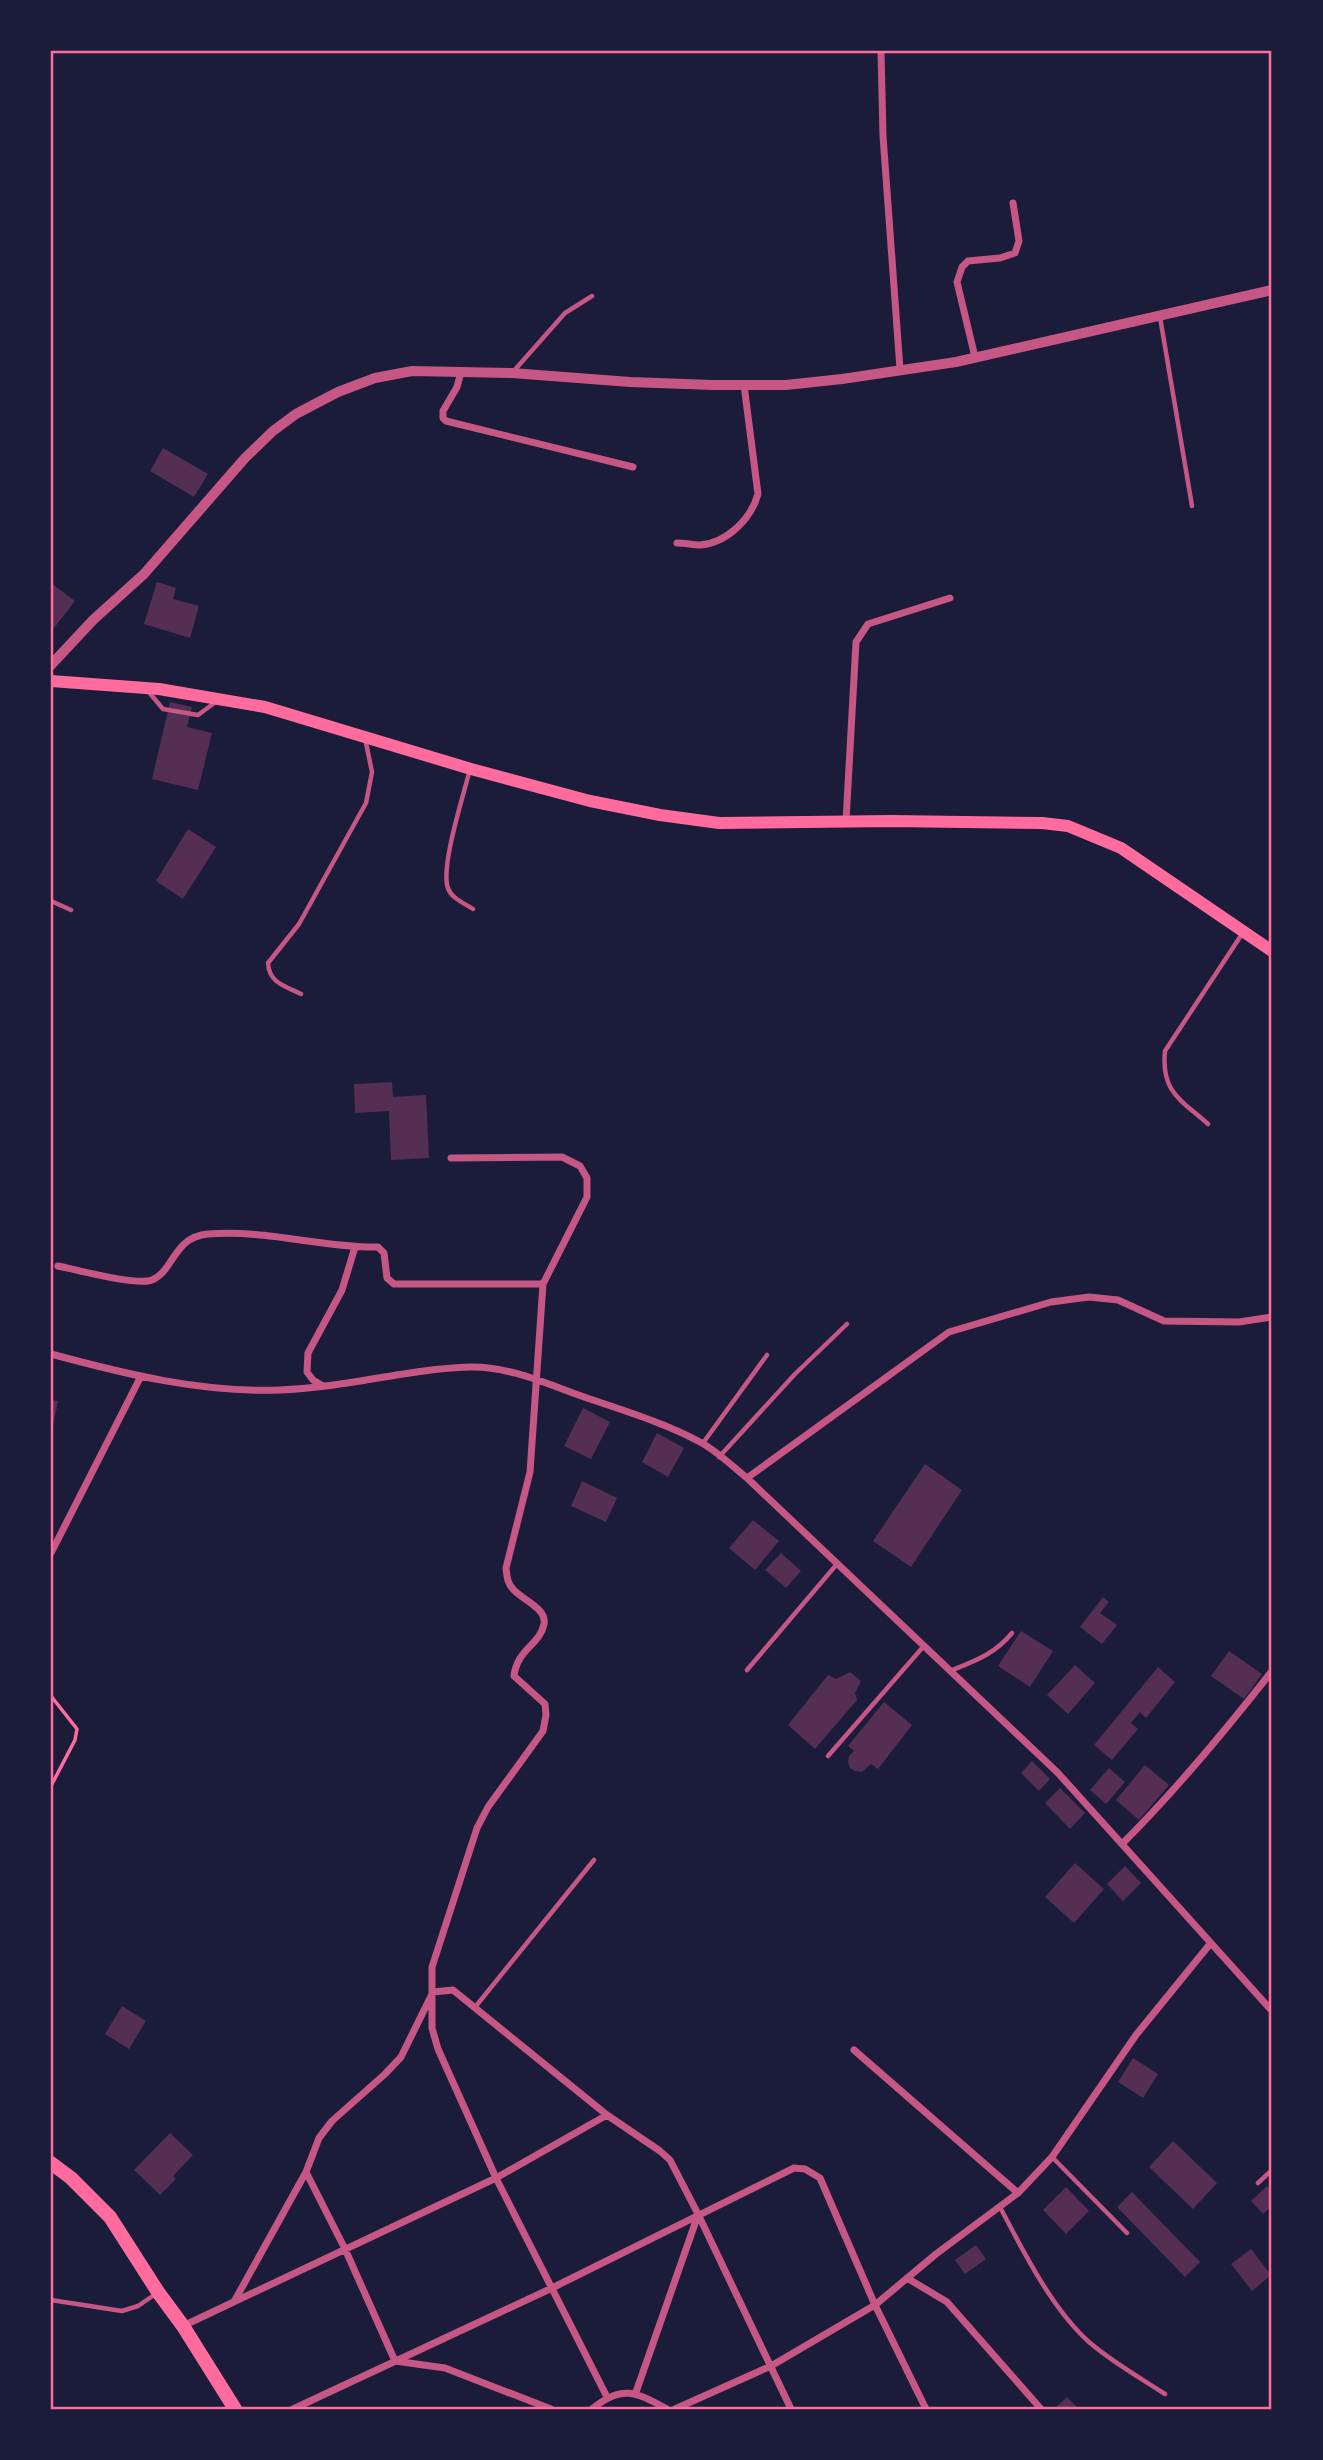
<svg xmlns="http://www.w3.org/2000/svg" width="1323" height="2460" font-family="Manrope,sans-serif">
<rect width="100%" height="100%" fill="#1b1b3a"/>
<path fill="#542f53" d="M 163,448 L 208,474 L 194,497 L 150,471 Z
M 157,582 L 176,588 L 173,599 L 199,606 L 190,638 L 144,624 Z
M 51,583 L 75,601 L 54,628 L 51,625 Z
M 170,702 L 192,707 L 187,727 L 212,733 L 198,790 L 152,779 Z
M 188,829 L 216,847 L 183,899 L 156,881 Z
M 392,1082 L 393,1097 L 426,1095 L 429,1158 L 391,1160 L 389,1111 L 355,1113 L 354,1084 Z
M 51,1400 L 58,1401 L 52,1431 L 51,1430 Z
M 583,1408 L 610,1422 L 591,1459 L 564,1446 Z
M 657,1433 L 684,1448 L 668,1477 L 642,1462 Z
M 925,1464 L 962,1490 L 911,1567 L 873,1541 Z
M 582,1481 L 617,1498 L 606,1522 L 571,1506 Z
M 753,1520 L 779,1541 L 755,1570 L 729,1548 Z
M 781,1553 L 801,1571 L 786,1588 L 765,1570 Z
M 1103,1597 L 1109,1602 L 1100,1613 L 1117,1625 L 1102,1644 L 1080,1627 Z
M 1021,1631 L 1053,1651 L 1030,1687 L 998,1666 Z
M 1229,1651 L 1262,1674 L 1244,1699 L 1211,1676 Z
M 1075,1665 L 1095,1683 L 1068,1714 L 1047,1695 Z
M 1158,1667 L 1175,1682 L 1146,1718 L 1140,1712 L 1131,1723 L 1138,1729 L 1112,1760 L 1094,1745 Z
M 850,1672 L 861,1681 L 855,1693 L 857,1700 L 815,1749 L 788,1725 L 828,1675 L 836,1679 Z
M 884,1702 L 912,1725 L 878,1769 L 871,1764 L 862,1772 L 855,1771 L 850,1768 L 848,1762 L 849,1756 L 854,1751 L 848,1746 Z
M 1032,1761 L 1050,1779 L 1039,1791 L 1021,1773 Z
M 1145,1765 L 1169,1785 L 1139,1820 L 1116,1800 Z
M 1109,1768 L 1125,1782 L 1106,1804 L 1090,1790 Z
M 1060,1788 L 1085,1813 L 1070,1829 L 1045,1803 Z
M 1075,1863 L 1104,1889 L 1074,1923 L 1045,1897 Z
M 1125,1866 L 1141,1883 L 1123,1901 L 1107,1884 Z
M 122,2006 L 146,2021 L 129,2049 L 105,2034 Z
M 1133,2058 L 1158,2074 L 1143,2098 L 1118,2082 Z
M 170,2133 L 193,2155 L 173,2176 L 176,2179 L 160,2195 L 134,2170 Z
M 1173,2141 L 1217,2183 L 1193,2209 L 1149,2167 Z
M 1267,2186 L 1272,2191 L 1272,2206 L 1263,2214 L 1251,2201 Z
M 1066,2187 L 1089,2211 L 1066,2234 L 1043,2210 Z
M 1132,2192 L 1200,2262 L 1185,2277 L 1117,2207 Z
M 976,2245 L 986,2259 L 965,2274 L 955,2260 Z
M 1251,2249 L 1271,2275 L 1252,2291 L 1231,2264 Z
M 1067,2397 L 1079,2409 L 1054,2409 Z"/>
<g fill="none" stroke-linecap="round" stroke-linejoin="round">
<path stroke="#ff6b9d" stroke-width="3.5" d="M 51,1696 L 77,1729 L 75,1740 L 51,1786"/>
<path stroke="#c65784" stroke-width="4.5" d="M 1160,317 L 1192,506
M 512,373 L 565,313 L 592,296
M 148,691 L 163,709 L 198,715 L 217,701
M 470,769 C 464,794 440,867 448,888 C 451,898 464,903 473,909
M 51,901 L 71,910
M 301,994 C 285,986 269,983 268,963 L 299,924 L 366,803 L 372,772 L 365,738
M 1208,1124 C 1180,1099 1161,1092 1165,1051 L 1242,934
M 703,1443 L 767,1355
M 719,1457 L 795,1374 L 847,1324
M 747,1670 L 837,1564
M 950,1671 C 975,1661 995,1654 1012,1633
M 828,1756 L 923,1647
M 476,2006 L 594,1860
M 1052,2157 L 1127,2233
M 1258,2183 L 1272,2170
M 1000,2207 C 1023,2251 1052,2309 1089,2342 C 1112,2362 1139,2377 1165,2394
M 51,2300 L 122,2311 L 138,2306 L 157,2293"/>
<path stroke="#c65784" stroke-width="7" d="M 881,51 L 883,136 L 900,369
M 975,357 L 957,282 L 962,267 L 968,261 L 1000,258 L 1015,253 L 1019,241 L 1013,203
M 461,372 L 457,387 L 443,411 L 443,418 L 446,421 L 633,467
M 677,543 C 685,543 693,545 700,545 C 727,543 751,519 758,494 L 744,385
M 846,821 L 856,642 L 868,624 L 950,598
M 451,1158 L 562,1157 L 580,1166 L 587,1178 L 587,1197 L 543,1284 L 530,1472 L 506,1568 C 507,1576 507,1583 513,1589 C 522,1600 547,1608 544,1624 C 540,1645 517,1649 514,1676 L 545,1704 L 546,1715 L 543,1731 L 488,1807 L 477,1828 L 432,1967 L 432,2028 L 438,2049 L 496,2178 L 607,2397
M 58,1266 C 78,1270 136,1286 152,1280 C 174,1271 173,1237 208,1234 C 266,1229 322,1248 378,1247 L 384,1253 L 387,1278 L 394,1284 L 543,1284
M 51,1354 C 125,1374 202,1393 280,1390 C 344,1388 406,1369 470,1367 C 510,1366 549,1385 587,1398 C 625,1411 665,1423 700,1442 C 717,1451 732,1466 747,1478 L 1058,1773 L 1272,2011
M 323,1386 L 313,1380 L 307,1372 L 308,1353 L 342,1290 L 355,1247
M 747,1478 L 949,1332 L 1051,1302 L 1089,1297 L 1118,1300 L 1164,1321 L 1239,1322 L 1272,1317
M 51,1553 L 140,1378
M 1123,1843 C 1177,1789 1225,1731 1272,1671
M 854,2050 L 1018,2193
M 306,2172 L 345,2249 L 395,2361 L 445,2368 L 551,2409
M 907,2278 L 947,2302 L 1041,2409
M 235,2300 L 306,2172 L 319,2138 L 332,2121 L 385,2074 L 401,2057 L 433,1992 L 453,1990 L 607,2115 L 660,2151 L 670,2160 L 698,2214 L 791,2409
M 183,2326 L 496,2178 L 607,2115
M 636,2392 L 698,2215
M 293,2409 L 552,2288 L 794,2168 L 805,2169 L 820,2178 L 875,2305 L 926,2409
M 592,2409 C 622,2384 636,2392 667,2409
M 675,2409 L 771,2366 L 875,2305 L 936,2254 L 1018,2193 L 1052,2157 L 1136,2035 L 1210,1944"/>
<path stroke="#c65784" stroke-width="10" d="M 51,665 L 93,620 L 144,574 L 245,458 L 273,431 L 296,414 L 313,405 L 338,392 L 375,378 L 412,371 L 512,373 L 630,382 L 713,385 L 786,385 L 842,379 L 956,362 L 1272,290"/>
<path stroke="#ff6b9d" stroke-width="12" d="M 51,681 L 159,689 L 265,707 L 471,769 L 590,801 L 660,815 L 719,823 L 891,821 L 1042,823 L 1068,826 L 1121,848 L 1272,951"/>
<path stroke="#ff6b9d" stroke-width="14" d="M 51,2163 L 71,2178 L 110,2217 L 158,2292 L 183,2326 L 235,2409"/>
</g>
<rect width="1323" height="2460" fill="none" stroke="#1b1b3a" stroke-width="105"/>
<rect x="52" y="52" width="1218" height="2356" fill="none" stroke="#ff6b9d" stroke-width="2.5"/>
</svg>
